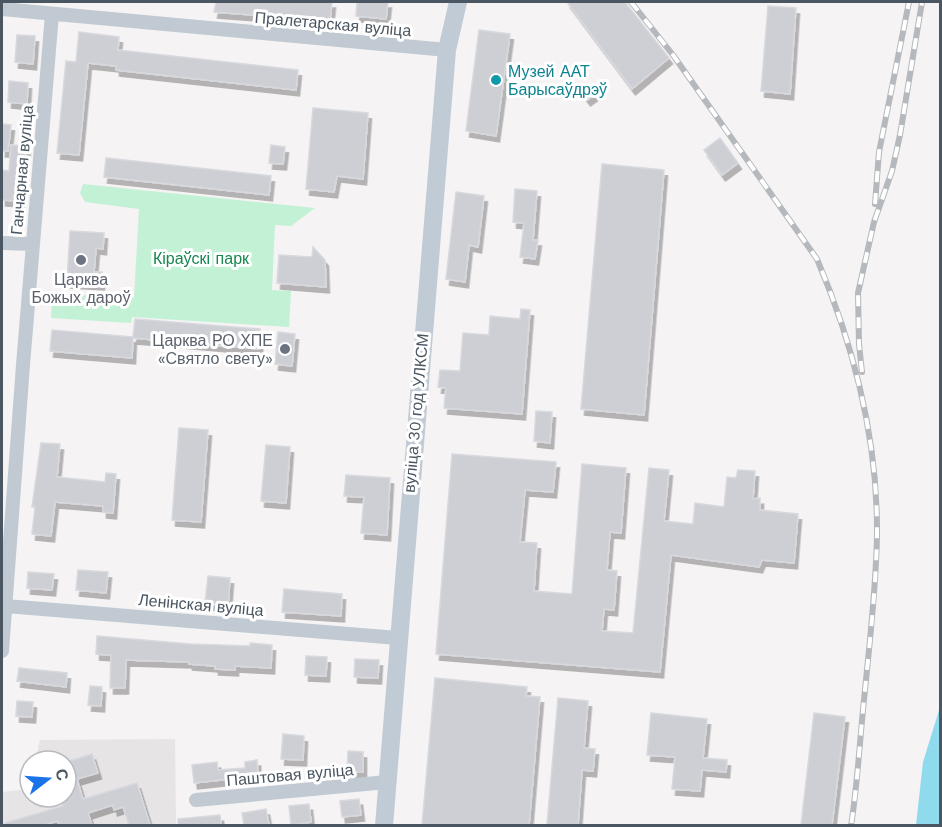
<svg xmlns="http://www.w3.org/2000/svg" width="942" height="827" font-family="'Work Sans',sans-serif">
<defs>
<filter id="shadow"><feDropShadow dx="3.5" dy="6" stdDeviation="0" flood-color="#0004"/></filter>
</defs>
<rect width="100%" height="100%" fill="#f5f3f3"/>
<path fill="#e6e4e5" d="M 175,739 L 176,825 L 2,825 L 2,792 L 30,789 L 30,797 L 66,797 L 66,761 L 35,761 L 40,740 Z"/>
<path fill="#c3f1d5" d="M 83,184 L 315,208 L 291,226 L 275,225 L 272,290 L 291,291 L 289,327 L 132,317 L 131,323 L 51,318 L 52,293 L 134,298 L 139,209 L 85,202 L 80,193 Z"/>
<path fill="#90daee" d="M 940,707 L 940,825 L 916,825 L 923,762 Z"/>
<path fill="#cdcfd5" stroke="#d7d9de" stroke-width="1.5" filter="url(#shadow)" d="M 216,2 L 332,2 L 330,21 L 214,12 Z
M 357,2 L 388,2 L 386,19 L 356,16 Z
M 567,2 L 625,2 L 669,58 L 632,89 Z
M 768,6 L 796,8 L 790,94 L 761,91 Z
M 479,30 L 510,34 L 496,136 L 466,131 Z
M 79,32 L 119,37 L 118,50 L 298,70 L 296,90 L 116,70 L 116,66 L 88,63 L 79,155 L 57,153 L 66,61 L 76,62 Z
M 17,35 L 35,36 L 33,64 L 15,62 Z
M 9,81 L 28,83 L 27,104 L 8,102 Z
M 588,85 L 595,94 L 587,100 L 580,91 Z
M 313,108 L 368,113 L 363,179 L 337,176 L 334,192 L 306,189 Z
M 2,124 L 11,125 L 8,151 L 2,151 Z
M 720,138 L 738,163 L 722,175 L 704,150 Z
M 11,145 L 27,146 L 21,201 L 2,200 L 2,170 L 9,171 Z
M 271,145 L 285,147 L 283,164 L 269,163 Z
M 106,158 L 271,176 L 269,195 L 104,177 Z
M 602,164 L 664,170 L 644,415 L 581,409 Z
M 515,189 L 537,191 L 533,240 L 538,240 L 535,259 L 520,257 L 524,223 L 513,222 Z
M 456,192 L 484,196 L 478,247 L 469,245 L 465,282 L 446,279 Z
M 70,231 L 104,233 L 103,249 L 96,248 L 94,272 L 102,272 L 101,284 L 67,282 Z
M 313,247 L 325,260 L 326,287 L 277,283 L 279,255 L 312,257 Z
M 521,309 L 530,310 L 522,414 L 444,408 L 446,388 L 438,387 L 440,370 L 460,371 L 463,333 L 489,335 L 490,316 L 520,319 Z
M 135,319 L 260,329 L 259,349 L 133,338 L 132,358 L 50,351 L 52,330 L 133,337 Z
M 278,332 L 295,334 L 292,366 L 275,364 Z
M 536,411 L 552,412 L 550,443 L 534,441 Z
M 179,428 L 208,430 L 201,522 L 172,520 Z
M 41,443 L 60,444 L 57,477 L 105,482 L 106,473 L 116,474 L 113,513 L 103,512 L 103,506 L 55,502 L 51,536 L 32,534 L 35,507 L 32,507 Z
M 266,445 L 290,447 L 286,503 L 261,501 Z
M 452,454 L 556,462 L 553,492 L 525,490 L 520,542 L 537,543 L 534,591 L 572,594 L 582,464 L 626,468 L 621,533 L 610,532 L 607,570 L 617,571 L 614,610 L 604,609 L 602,631 L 633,633 L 649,468 L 669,470 L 664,521 L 693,524 L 695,503 L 724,507 L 727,477 L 736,478 L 738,470 L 755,471 L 753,499 L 760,498 L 760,510 L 798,514 L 794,563 L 762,560 L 759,567 L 671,555 L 660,672 L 436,654 Z
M 346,475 L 390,478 L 387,535 L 361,533 L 364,497 L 344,496 Z
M 78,570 L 108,572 L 106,593 L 76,590 Z
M 28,572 L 54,574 L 52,590 L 27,588 Z
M 208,576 L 230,578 L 228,606 L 205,604 Z
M 284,589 L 342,594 L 341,616 L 282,612 Z
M 97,636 L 190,644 L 250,646 L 250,643 L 272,645 L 271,668 L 235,666 L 235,670 L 215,669 L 215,666 L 189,664 L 189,662 L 126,660 L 125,688 L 110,688 L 111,655 L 96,654 Z
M 306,656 L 327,657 L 326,676 L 305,675 Z
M 355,659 L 379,660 L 378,678 L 354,677 Z
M 19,668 L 67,673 L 66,687 L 17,681 Z
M 435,678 L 527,687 L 526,696 L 540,697 L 529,825 L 422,825 Z
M 90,686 L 102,687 L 101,706 L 88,705 Z
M 558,698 L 588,701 L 584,748 L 595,749 L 593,771 L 582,770 L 578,825 L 547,825 Z
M 17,701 L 33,702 L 32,717 L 16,716 Z
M 651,713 L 707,719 L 703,758 L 727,760 L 726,772 L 702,770 L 700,791 L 672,789 L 675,757 L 647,755 Z
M 814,713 L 845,717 L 832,825 L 801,825 Z
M 283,734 L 304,736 L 303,760 L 281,759 Z
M 348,751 L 363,752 L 363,772 L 347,771 Z
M 92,754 L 98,773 L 77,779 L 83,799 L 137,783 L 150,825 L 129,825 L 123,807 L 114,810 L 113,805 L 88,813 L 92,825 L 59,825 L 58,821 L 44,825 L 6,825 L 5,823 L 63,806 L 61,797 L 66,797 L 66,762 Z
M 257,760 L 258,776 L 194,783 L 192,765 L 217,762 L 218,770 L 245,768 L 245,762 Z
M 359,799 L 361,815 L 342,817 L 340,801 Z
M 309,804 L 311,822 L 291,825 L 289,806 Z
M 266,809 L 269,825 L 244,825 L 242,813 Z
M 220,815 L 221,825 L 178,825 L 178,819 Z"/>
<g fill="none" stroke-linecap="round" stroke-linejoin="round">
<path stroke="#c1cad2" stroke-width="14" d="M 2,9 L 447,50
M 2,243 L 32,244
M 2,604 L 6,606 L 398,638
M 2,651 L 23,365 L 52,14
M 196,800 L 387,782"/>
<path stroke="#c1cbd6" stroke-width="18" d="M 384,826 L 447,50 L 458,2"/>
<g stroke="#b5b8bd" stroke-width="6">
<path id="rail" d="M 631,2 L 673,55 L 817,259 C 854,346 878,441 877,536 C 876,588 870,639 865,690 C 860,735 858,781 851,826
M 875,204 L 879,152 L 909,2
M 862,372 L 859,344 L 858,293 L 874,222 L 892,171 L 900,135 L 922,2"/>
</g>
<use href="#rail" stroke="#fff" stroke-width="4" stroke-dasharray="11" stroke-linecap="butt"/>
</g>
<circle fill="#0f9aa8" stroke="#fff" stroke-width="2" cx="496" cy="80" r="6"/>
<g fill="#6b7280" stroke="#fff" stroke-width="2">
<circle cx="81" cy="260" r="6"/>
<circle cx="285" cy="349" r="6"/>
</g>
<g text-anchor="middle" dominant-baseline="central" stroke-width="6" stroke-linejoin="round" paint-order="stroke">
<g font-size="16" fill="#4a5661" stroke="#fff">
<text transform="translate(333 24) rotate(5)">Пралетарская вуліца</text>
<text transform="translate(22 170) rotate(-85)">Ганчарная вуліца</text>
<text transform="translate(416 413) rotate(-85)">вуліца 30 год УЛКСМ</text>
<text transform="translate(201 605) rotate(5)">Ленінская вуліца</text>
<text transform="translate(290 775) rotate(-5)">Паштовая вуліца</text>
</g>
<g font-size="16" fill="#0d838f" stroke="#fff" text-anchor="start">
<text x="508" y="71">Музей ААТ<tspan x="508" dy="18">Барысаўдрэў</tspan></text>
</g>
<g font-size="16" fill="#17864f" stroke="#fff">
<text x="201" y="258">Кіраўскі парк</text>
</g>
<g font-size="16" fill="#5b616d" stroke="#fff">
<text x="81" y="279">Царква<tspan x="81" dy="18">Божых дароў</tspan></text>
<text x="273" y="340" text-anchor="end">Царква РО ХПЕ<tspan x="273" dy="18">«Святло свету»</tspan></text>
</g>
</g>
<rect width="942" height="827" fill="none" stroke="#4a5661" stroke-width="6"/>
<g transform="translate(48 779) rotate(73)"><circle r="28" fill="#ffffff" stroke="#b7bbc0" stroke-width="1.5"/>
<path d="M0-4.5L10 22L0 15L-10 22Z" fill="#1a73e8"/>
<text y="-9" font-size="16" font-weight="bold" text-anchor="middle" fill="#4a5661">С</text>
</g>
</svg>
